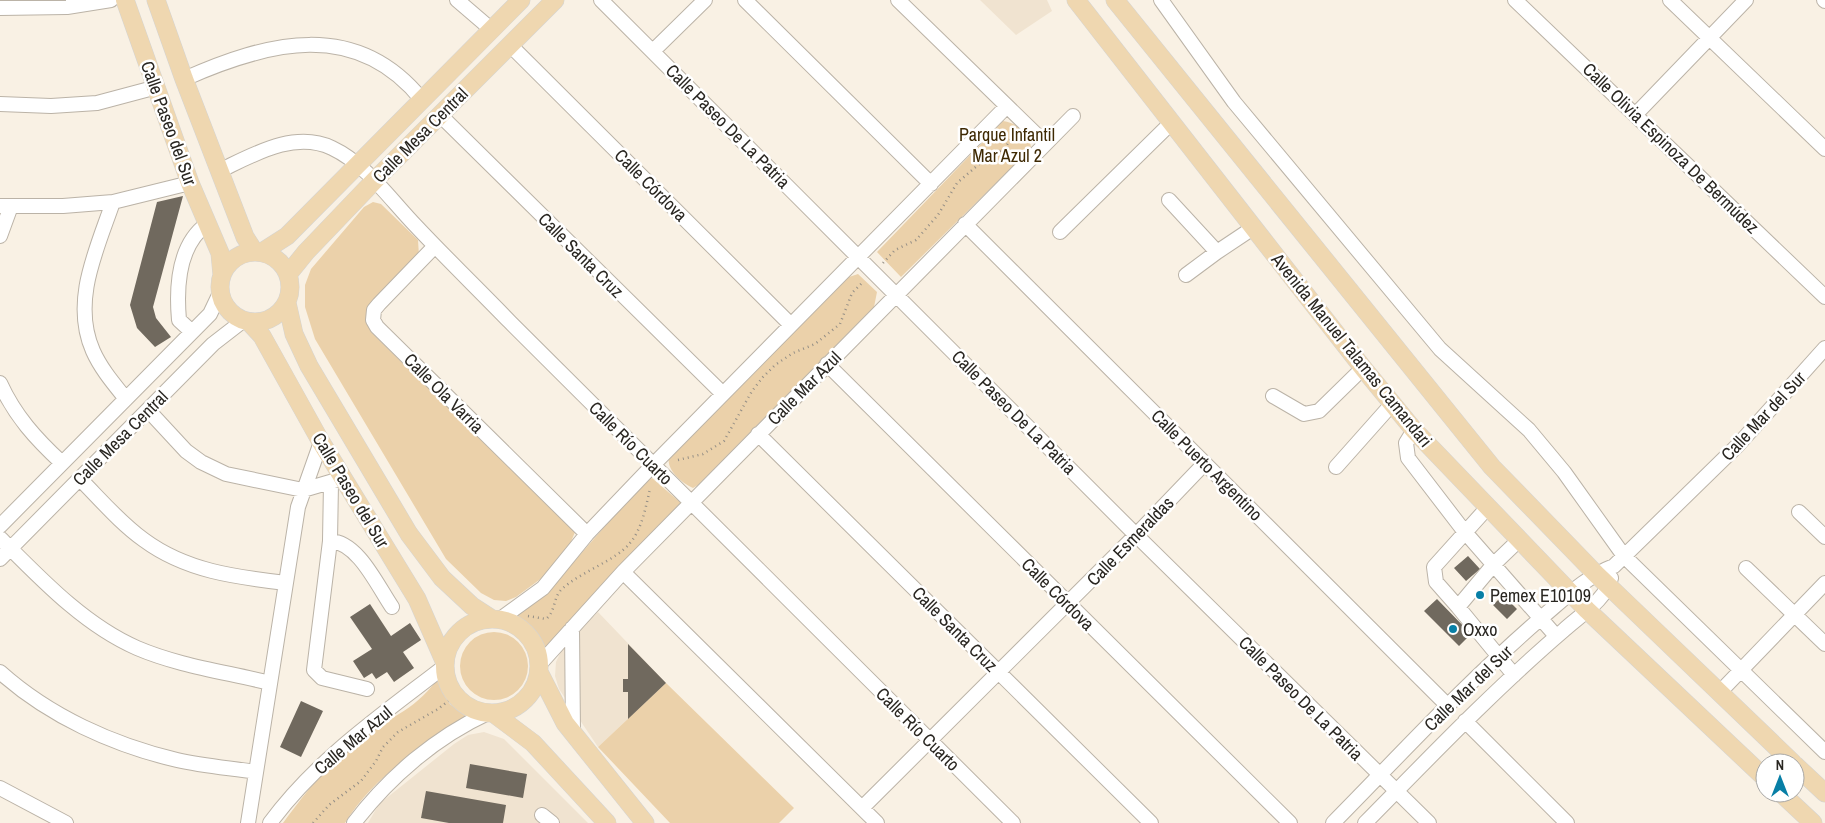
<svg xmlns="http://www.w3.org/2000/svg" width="1825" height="823" font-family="'Archivo Narrow',sans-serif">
<rect width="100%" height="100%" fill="#f9f1e4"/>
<path fill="#f0e3d0" d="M 980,0 L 1047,0 L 1052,11 L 1016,35 Z
M 598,612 L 666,683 L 598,747 L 559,689 L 555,676 L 556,662 L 564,645 Z
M 484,732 L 504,739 L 588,823 L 368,823 L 379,804 L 454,744 L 468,735 Z"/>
<path fill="#ebd1aa" d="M 1003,121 C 1017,123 1030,133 1031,148 L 901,277 L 877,252 Z
M 373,202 L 381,204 L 418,240 L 419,256 L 372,301 C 367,311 367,321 371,332 L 575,532 L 568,549 L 550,572 L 516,597 L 506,601 L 494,600 L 481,593 L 446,559 L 315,339 L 305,307 L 305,285 L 311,269 L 364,207 Z
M 858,274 L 877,292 L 874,307 L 698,485 L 693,488 C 682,483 666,470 669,457 L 849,277 Z
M 652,478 L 681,503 L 541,652 L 538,637 L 517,615 L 545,595 L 640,486 Z
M460 666a34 34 0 1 1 68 0a34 34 0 1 1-68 0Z
M 437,680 L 450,704 L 466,716 C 423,745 373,777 345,823 L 283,823 C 305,793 328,764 358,740 C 388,717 412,713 437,680 Z
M 666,683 L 794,808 L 779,823 L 670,823 L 598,747 Z"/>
<path fill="#70695e" d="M 183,196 L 153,307 L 156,318 L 171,337 L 155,347 L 137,328 L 130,305 L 157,202 Z
M 1468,556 L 1480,569 L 1466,581 L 1454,568 Z
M 1503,595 L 1517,609 L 1507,619 L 1493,605 Z
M 1437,599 L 1471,634 L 1459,646 L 1424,611 Z
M 370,604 L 391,636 L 410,623 L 421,640 L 403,652 L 414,668 L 394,682 L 387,672 L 376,679 L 372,673 L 364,678 L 353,661 L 372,649 L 350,617 Z
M 628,644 L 666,683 L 628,719 L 628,692 L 623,692 L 623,679 L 628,679 Z
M 301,701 L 323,711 L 301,757 L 280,747 Z
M 470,764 L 527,774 L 523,798 L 466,788 Z
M 426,791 L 506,805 L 503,823 L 449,823 L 421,818 Z"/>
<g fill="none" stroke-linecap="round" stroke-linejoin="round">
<g stroke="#bbb3a7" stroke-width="16">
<path id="minor" d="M 457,0 L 492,30
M 601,0 L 1136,535 L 1429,823
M 745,0 L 931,184
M 898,0 L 1045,143
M 1161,0 L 1234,102 L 1440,349 L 1529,430 L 1564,472 L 1624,556 L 1825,752
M 1515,0 L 1825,297
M 1670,0 L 1825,149
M 1824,0 L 1825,1
M 0,8 L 67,7 L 111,0
M 510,45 L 791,325
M 653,51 L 705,0
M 184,79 C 267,42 356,18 422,100
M 0,104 L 51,106 L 97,103 L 157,87
M 1636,114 L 1746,0
M 440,115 L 723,394
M 219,171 C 253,155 294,130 332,148 C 366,164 390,199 415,225 C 446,258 479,290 510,322 C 677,490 845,657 1013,823
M 1169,200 L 1217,252 L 1253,228
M 113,202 C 97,249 71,301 93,351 C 101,369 114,384 126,399
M 0,206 L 63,206 L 113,202 L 190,183
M 965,224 L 1448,706
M 1060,232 L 1171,123
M 0,236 L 11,206
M 435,246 L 379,304 L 374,310 L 373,320 L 377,327 L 587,534
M 1186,275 L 1217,252
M 192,332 L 179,320 C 176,286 178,245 207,224
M 827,364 L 1290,823
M 0,383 C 15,416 36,439 62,463
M 1273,396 L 1304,414 L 1319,411 L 1363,368
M 148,410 L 186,451 L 201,462 L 226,474 L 303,490 L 337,480
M 1414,430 L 1406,443 L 1408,458 L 1464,531 L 1556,636
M 758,434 L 1151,823
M 1336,467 L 1392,404
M 80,479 C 100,499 120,523 144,540 C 186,571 235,577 286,583
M 331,483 L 330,541 L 314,670 L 322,678 L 367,689
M 1488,507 L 1434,567 L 1436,582 L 1458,607 L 1494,564 L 1519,540
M 1799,512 L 1825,537
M 0,526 L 210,314 L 220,293
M 0,538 C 40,578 84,625 137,648 C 179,666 226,672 270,683
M 330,541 C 358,542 377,585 392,607
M 0,559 L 213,344 L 244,320
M 1746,568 L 1825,644
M 623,572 L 877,823
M 1458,607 L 1514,675
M 499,620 L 543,588 L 587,534 L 653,465 L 1007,106
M 572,628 L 573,734
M 539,665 L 623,572 L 1073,116
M 0,672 C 49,716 113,745 177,760 C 203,766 230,768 256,772
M 1719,693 L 1825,583
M 1465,721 L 1567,823
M 0,788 L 66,823
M 862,808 L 1136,535 L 1205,463
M 542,815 L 552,823
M 248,823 L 298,507 L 321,442
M 270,823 C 317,759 383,714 445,666
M 354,823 C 389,777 436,737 488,713
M 1333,823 C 1401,754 1467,682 1540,619 C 1564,599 1585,577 1614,566 L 1738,445 L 1825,348
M 1365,823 C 1430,757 1494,690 1564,630 C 1579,616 1607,599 1611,578"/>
</g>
<g stroke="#d4d4d3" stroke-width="19">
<path id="major" d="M 125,0 L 190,183 L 220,253 L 222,275
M 156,0 L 184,79 L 245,237 L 254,251
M 1076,0 L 1363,368 L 1414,430 L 1587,610 L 1765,778
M 1115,0 L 1492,467 L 1595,573 L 1793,763
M220 287a35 35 0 1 1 70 0a35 35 0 1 1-70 0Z
M 262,252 L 287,236 L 521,0
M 289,273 L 306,252 L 374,181 L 555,0
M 287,303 L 294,334 L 309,366 L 409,534 L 442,578 L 472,606 L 492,619
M 249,322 L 262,336 L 321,442 L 417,599 L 445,663
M445 666a47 47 0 1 1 94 0a47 47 0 1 1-94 0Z
M 539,672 L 565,723 L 645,823
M 493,713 L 533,743 L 607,823
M 1795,765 L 1825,793
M 1781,793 L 1813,823"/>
</g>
<path stroke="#958f86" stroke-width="2.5" stroke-dasharray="1 4" stroke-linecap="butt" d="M 883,263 L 895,250 L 916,240 L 938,215 L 957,183 L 978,165 L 1005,148 L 1015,132
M 678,460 L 703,454 L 724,441 L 752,391 L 763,377 L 775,365 L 793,353 L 815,344 L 840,324 L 852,293 L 863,282
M 528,616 L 546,619 C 556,611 553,597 562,589 C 580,572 617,560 630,543 C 642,529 646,506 650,489
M 313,823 L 329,805 L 361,781 L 376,761 L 383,747 L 398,732 L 438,709 L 456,695"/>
<use href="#minor" stroke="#fff" stroke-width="14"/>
<use href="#major" stroke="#efd7b0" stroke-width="18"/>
</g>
<g fill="#087fa6" stroke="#fff" stroke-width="2">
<circle cx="1480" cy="595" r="5"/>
<circle cx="1453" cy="629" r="5"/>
</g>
<g text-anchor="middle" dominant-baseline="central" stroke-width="5" stroke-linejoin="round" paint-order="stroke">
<g font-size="18" fill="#292621" stroke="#fff">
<text transform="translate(169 123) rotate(70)">Calle Paseo del Sur</text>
<text transform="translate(728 126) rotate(45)">Calle Paseo De La Patria</text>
<text transform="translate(420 135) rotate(-45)">Calle Mesa Central</text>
<text transform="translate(1671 148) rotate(44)">Calle Olivia Espinoza De Bermúdez</text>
<text transform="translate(651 185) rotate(45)">Calle Córdova</text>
<text transform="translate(581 255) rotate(45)">Calle Santa Cruz</text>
<text transform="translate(1352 350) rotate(51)">Avenida Manuel Talamas Camandari</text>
<text transform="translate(804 388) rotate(-45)">Calle Mar Azul</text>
<text transform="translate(444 393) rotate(45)">Calle Ola Varria</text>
<text transform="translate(1014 412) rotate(45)">Calle Paseo De La Patria</text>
<text transform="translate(1763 416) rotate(-47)">Calle Mar del Sur</text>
<text transform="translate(120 438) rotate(-45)">Calle Mesa Central</text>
<text transform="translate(631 443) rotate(45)">Calle Río Cuarto</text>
<text transform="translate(1207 465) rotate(45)">Calle Puerto Argentino</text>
<text transform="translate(351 490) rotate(59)">Calle Paseo del Sur</text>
<text transform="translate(1130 541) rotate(-46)">Calle Esmeraldas</text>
<text transform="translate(1058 594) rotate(45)">Calle Córdova</text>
<text transform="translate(955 629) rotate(45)">Calle Santa Cruz</text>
<text transform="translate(1468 688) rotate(-44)">Calle Mar del Sur</text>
<text transform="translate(1301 698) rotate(45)">Calle Paseo De La Patria</text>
<text transform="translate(918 729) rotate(45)">Calle Río Cuarto</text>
<text transform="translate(353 740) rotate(-40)">Calle Mar Azul</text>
</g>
<g font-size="18" fill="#3e2903" stroke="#fff">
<text x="1007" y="134">Parque Infantil<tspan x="1007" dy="21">Mar Azul 2</tspan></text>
</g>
<g font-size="18" fill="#292621" stroke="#fff" text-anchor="start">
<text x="1490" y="595">Pemex E10109</text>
<text x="1463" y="629">Oxxo</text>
</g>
</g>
<g transform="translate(1780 778)"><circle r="24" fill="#ffffff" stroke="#a9a8a6"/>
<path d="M0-4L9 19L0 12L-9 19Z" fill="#087fa6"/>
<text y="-8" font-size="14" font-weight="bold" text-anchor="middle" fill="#292621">N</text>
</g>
</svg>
